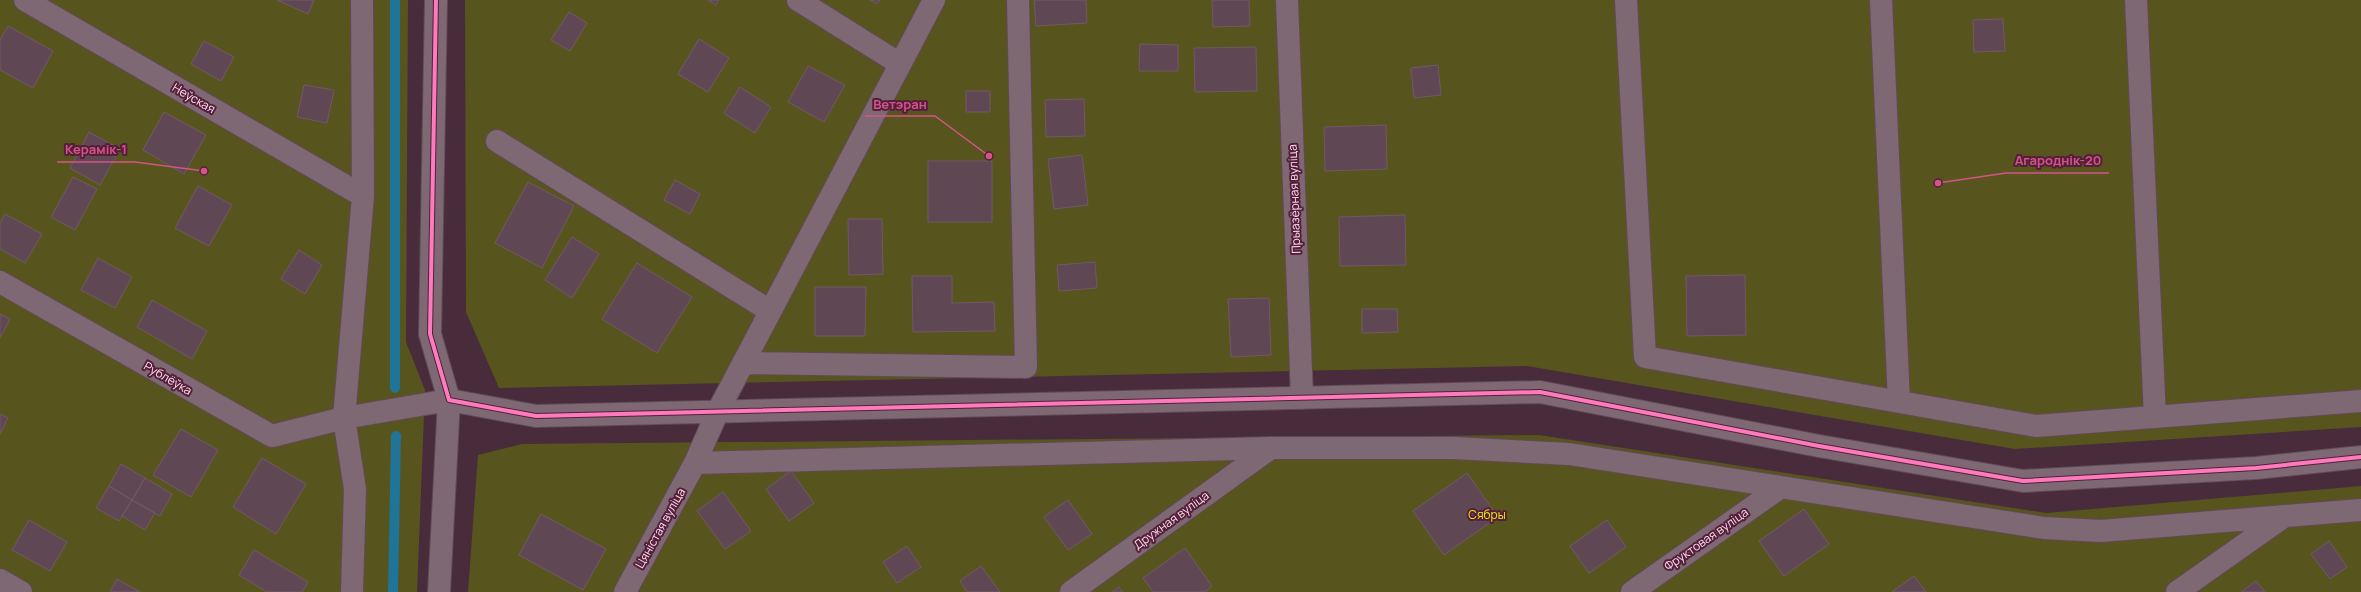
<svg xmlns="http://www.w3.org/2000/svg" width="2361" height="592" font-family="Manrope,sans-serif">
<rect width="100%" height="100%" fill="#482c3b"/>
<path fill="#58541e" d="M 0,0 L 408,0 L 406,342 L 425,390 L 417,592 L 0,592 Z
M 465,0 L 2361,0 L 2361,427 L 2015,449 L 1527,366 L 499,388 L 466,312 Z
M 1539,435 L 2046,513 L 2361,486 L 2361,592 L 468,592 L 478,455 L 522,444 Z"/>
<g fill="none" stroke-linecap="round" stroke-linejoin="round">
<path stroke="#1f7497" stroke-width="10" d="M 395,388 L 395,0
M 393,592 L 396,436"/>
</g>
<path fill="#5f4754" stroke="#715865" d="M 277,0 L 314,0 L 308,14 Z
M 708,0 L 719,0 L 716,5 Z
M 870,0 L 880,0 L 877,4 Z
M 1034,0 L 1086,0 L 1087,23 L 1036,26 Z
M 1212,0 L 1249,0 L 1250,26 L 1213,27 Z
M 569,12 L 587,23 L 570,51 L 551,40 Z
M 2003,19 L 2005,51 L 1974,52 L 1973,20 Z
M 8,26 L 53,51 L 33,88 L 0,70 L 0,40 Z
M 699,39 L 729,58 L 708,92 L 678,74 Z
M 204,41 L 234,57 L 221,81 L 191,64 Z
M 1140,44 L 1178,45 L 1178,71 L 1139,71 Z
M 1256,47 L 1257,91 L 1195,92 L 1194,48 Z
M 1438,65 L 1441,95 L 1414,98 L 1411,68 Z
M 808,66 L 845,85 L 824,122 L 788,102 Z
M 304,85 L 334,90 L 327,123 L 297,117 Z
M 740,87 L 771,107 L 755,133 L 724,113 Z
M 966,91 L 990,91 L 990,112 L 966,112 Z
M 1084,99 L 1085,136 L 1046,137 L 1045,100 Z
M 164,112 L 206,135 L 184,174 L 143,150 Z
M 1386,125 L 1387,169 L 1325,171 L 1324,127 Z
M 89,132 L 120,149 L 100,185 L 70,168 Z
M 1082,155 L 1088,205 L 1054,209 L 1048,159 Z
M 928,161 L 992,161 L 992,222 L 928,222 Z
M 73,177 L 97,189 L 75,230 L 51,217 Z
M 675,180 L 700,194 L 690,214 L 664,200 Z
M 528,182 L 574,206 L 542,268 L 495,243 Z
M 198,186 L 232,205 L 209,246 L 175,228 Z
M 5,214 L 42,234 L 25,263 L 0,249 L 0,223 Z
M 1405,215 L 1406,265 L 1340,266 L 1339,217 Z
M 848,219 L 882,219 L 883,274 L 849,275 Z
M 572,237 L 599,254 L 572,298 L 545,280 Z
M 299,250 L 322,265 L 305,294 L 281,279 Z
M 98,258 L 132,277 L 115,308 L 81,290 Z
M 1095,262 L 1097,288 L 1059,291 L 1057,265 Z
M 637,263 L 692,297 L 657,353 L 602,319 Z
M 1745,275 L 1746,335 L 1687,336 L 1686,276 Z
M 912,276 L 952,276 L 952,303 L 994,302 L 995,331 L 913,332 Z
M 815,287 L 866,287 L 865,336 L 815,336 Z
M 1269,298 L 1271,355 L 1231,357 L 1228,299 Z
M 152,300 L 207,331 L 192,359 L 137,327 Z
M 1362,309 L 1397,309 L 1398,332 L 1362,333 Z
M 0,314 L 10,319 L 0,338 Z
M 0,414 L 8,418 L 0,434 Z
M 181,429 L 218,450 L 191,497 L 153,475 Z
M 262,458 L 306,484 L 276,534 L 233,507 Z
M 121,464 L 145,478 L 132,500 L 109,486 Z
M 791,471 L 814,503 L 789,521 L 766,489 Z
M 1467,473 L 1498,517 L 1444,555 L 1413,511 Z
M 145,478 L 172,494 L 160,516 L 132,500 Z
M 109,486 L 132,500 L 119,521 L 96,508 Z
M 723,492 L 751,531 L 725,549 L 697,511 Z
M 132,500 L 155,513 L 145,530 L 122,516 Z
M 1068,500 L 1092,534 L 1068,550 L 1044,517 Z
M 1804,509 L 1829,544 L 1784,576 L 1759,541 Z
M 541,514 L 606,549 L 583,590 L 519,555 Z
M 29,520 L 67,542 L 50,571 L 12,550 Z
M 1607,520 L 1626,547 L 1589,573 L 1570,546 Z
M 2329,541 L 2347,567 L 2330,579 L 2311,554 Z
M 907,546 L 921,567 L 897,583 L 883,562 Z
M 1185,548 L 1212,586 L 1205,592 L 1153,592 L 1143,578 Z
M 254,550 L 308,582 L 302,592 L 267,592 L 239,575 Z
M 981,566 L 1000,592 L 967,592 L 960,581 Z
M 1914,576 L 1926,592 L 1892,592 Z
M 117,579 L 140,592 L 110,592 Z
M 2256,581 L 2265,592 L 2241,592 Z
M 1119,587 L 1123,592 L 1112,592 Z"/>
<g fill="none" stroke-linecap="round" stroke-linejoin="round">
<g stroke="#624956" stroke-width="24">
<path id="minor" d="M 25,0 L 363,196
M 436,0 L 430,334 L 449,400 L 536,416 L 1540,392 L 1819,446 L 2023,481 L 2256,468 L 2361,457
M 798,0 L 900,64
M 1287,0 L 1302,398
M 1626,0 L 1645,357 L 2036,426 L 2361,401
M 1881,0 L 1899,402
M 2136,0 L 2155,417
M 497,141 L 770,311
M 0,282 L 272,436 L 344,418 L 363,196 L 362,0
M 743,363 L 1026,367 L 1018,0
M 695,463 L 1271,448 L 1454,448 L 1569,454 L 2044,528 L 2101,531 L 2361,510
M 0,580 L 21,592
M 352,592 L 355,489 L 344,418 L 449,400 L 439,592
M 625,592 L 695,463 L 718,411 L 934,0
M 1071,592 L 1271,448
M 1632,592 L 1781,487
M 2177,592 L 2282,518"/>
</g>
<use href="#minor" stroke="#7e6873" stroke-width="22"/>
<g stroke="#551f3c" stroke-width="6">
<path id="cycleway" d="M 436,0 L 430,334 L 449,400 L 536,416 L 1540,392 L 1819,446 L 2023,481 L 2256,468 L 2361,457"/>
</g>
<use href="#cycleway" stroke="#fd7abc" stroke-width="4"/>
</g>
<g text-anchor="middle" dominant-baseline="central" stroke-width="4" stroke-linejoin="round" paint-order="stroke">
<g font-size="12" fill="#fcdfec" stroke="#551f3c">
<text transform="translate(194 98) rotate(30)">Неўская</text>
<text transform="translate(1294 199) rotate(-92)">Прыазёрная вуліца</text>
<text transform="translate(168 378) rotate(30)">Рублёўка</text>
<text transform="translate(1171 520) rotate(-36)">Дружная вуліца</text>
<text transform="translate(660 528) rotate(-61)">Цяністая вуліца</text>
<text transform="translate(1706 539) rotate(-35)">Фруктовая вуліца</text>
</g>
<g font-size="12" fill="#eceb03" stroke="#551f3c">
<text x="1487" y="514">Сябры</text>
</g>
</g>
<path fill="none" stroke="#d35486" stroke-width="1.5" d="M989 156L935 116H865M204 171L135 162H57M1938 183L2006 173H2109"/>
<g fill="#d35486" stroke="#551f3c" stroke-width="1.5">
<circle cx="989" cy="156" r="4"/>
<circle cx="204" cy="171" r="4"/>
<circle cx="1938" cy="183" r="4"/>
</g>
<g font-size="13" text-anchor="middle" font-weight="bold" fill="#d35486" stroke="#551f3c" stroke-width="4" stroke-linejoin="round" paint-order="stroke">
<text x="900" y="109">Ветэран</text>
<text x="96" y="154">Керамік-1</text>
<text x="2058" y="165">Агароднік-20</text>
</g>
</svg>
